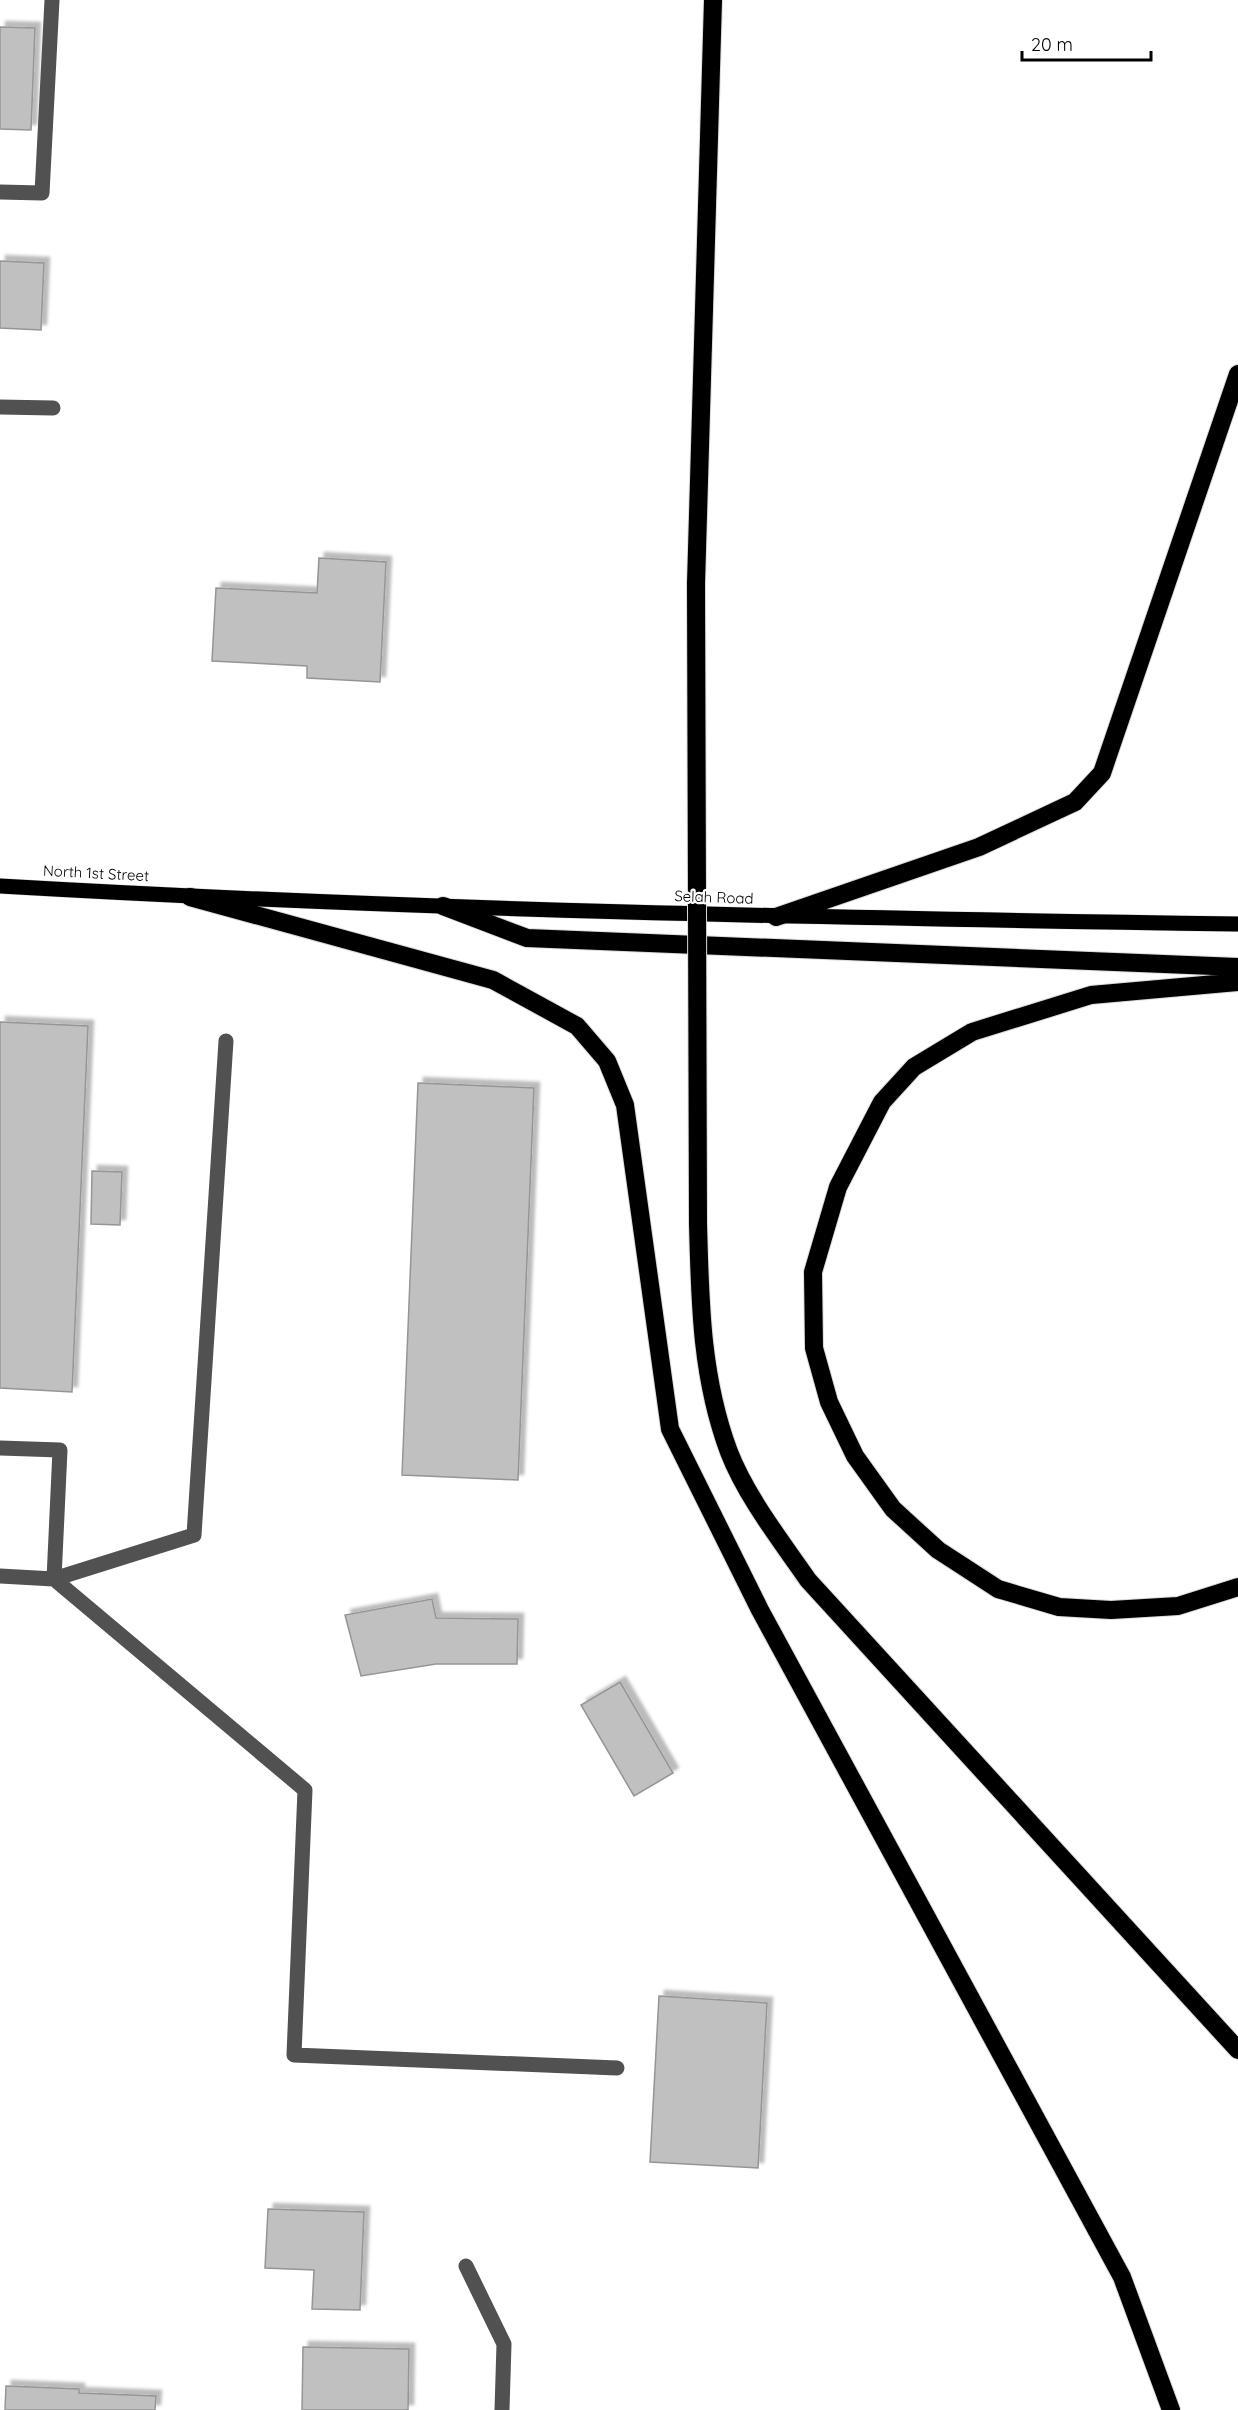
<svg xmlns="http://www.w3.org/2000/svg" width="1238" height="2410" font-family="Quicksand,sans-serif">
<defs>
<filter id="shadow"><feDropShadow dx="5.5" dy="-5.5" stdDeviation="1.5" flood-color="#0004"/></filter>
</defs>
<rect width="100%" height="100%" fill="#fff"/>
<path fill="#c0c0c0" stroke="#959595" stroke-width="1.5" filter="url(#shadow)" d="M 0,27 L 35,28 L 31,130 L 0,129 Z
M 0,261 L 44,263 L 41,330 L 0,328 Z
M 319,558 L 386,562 L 380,682 L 307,678 L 307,666 L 212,661 L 216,588 L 317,593 Z
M 0,1022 L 88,1026 L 72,1392 L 0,1388 Z
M 418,1083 L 534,1088 L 518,1480 L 402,1475 Z
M 92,1171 L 122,1172 L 120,1225 L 91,1224 Z
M 432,1599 L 436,1618 L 518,1619 L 517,1664 L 436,1664 L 361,1676 L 345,1615 Z
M 620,1682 L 673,1773 L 634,1796 L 581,1705 Z
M 659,1996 L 767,2003 L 758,2168 L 650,2162 Z
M 268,2209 L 364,2212 L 360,2310 L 312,2309 L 314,2270 L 265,2268 Z
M 303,2347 L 409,2349 L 408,2410 L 302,2410 Z
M 6,2386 L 79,2389 L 79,2393 L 156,2396 L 155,2410 L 5,2410 Z"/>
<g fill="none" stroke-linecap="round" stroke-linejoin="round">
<g stroke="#dbdbdb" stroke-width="16">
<path id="major" d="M 0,886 C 412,910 825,918 1238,924"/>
</g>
<g stroke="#dbdbdb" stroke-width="20">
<path id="highway" d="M 696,584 L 713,0
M 190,897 L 493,980 L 577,1026 L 607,1061 L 625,1105 L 670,1429 L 760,1610 L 1122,2277 L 1171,2410
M 443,906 L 527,938 L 1238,967
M 776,917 L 979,847 L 1075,802 L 1102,773 L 1238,374
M 1238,982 L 1091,995 L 972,1032 L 914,1067 L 882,1102 L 838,1187 L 813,1272 L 814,1348 L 829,1402 L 855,1456 L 893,1509 L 938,1550 L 998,1589 L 1059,1607 L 1111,1610 L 1178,1606 L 1238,1587
M 698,1223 C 700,1302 701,1377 729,1452 C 746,1496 781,1541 808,1580 L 1238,2050"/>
</g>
<path stroke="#515151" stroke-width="15" d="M 0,192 L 42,193 L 52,0
M 0,407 L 53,408
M 226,1041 L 194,1535 L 54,1579 L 305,1790 L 294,2055 L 617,2068
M 0,1448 L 60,1450 L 54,1579 L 0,1576
M 466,2266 L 504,2344 L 502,2410"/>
<use href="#major" stroke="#000" stroke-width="15"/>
<use href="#highway" stroke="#000" stroke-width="18"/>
<g stroke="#dbdbdb" stroke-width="20" stroke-linecap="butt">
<path id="highway-bridge" d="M 696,584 L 698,1223"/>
</g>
<use href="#highway-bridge" stroke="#000" stroke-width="18"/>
</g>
<g text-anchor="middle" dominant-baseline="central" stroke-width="4.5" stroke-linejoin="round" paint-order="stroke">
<g font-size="15" fill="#000" stroke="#fff">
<text transform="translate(96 873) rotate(3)">North 1st Street</text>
<text transform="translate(714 897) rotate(2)">Selah Road</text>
</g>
</g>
<path d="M1022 51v9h129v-9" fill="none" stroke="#000000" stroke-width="3"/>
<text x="1031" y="51" font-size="18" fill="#000000" stroke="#ffffff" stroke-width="4.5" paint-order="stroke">20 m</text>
</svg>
